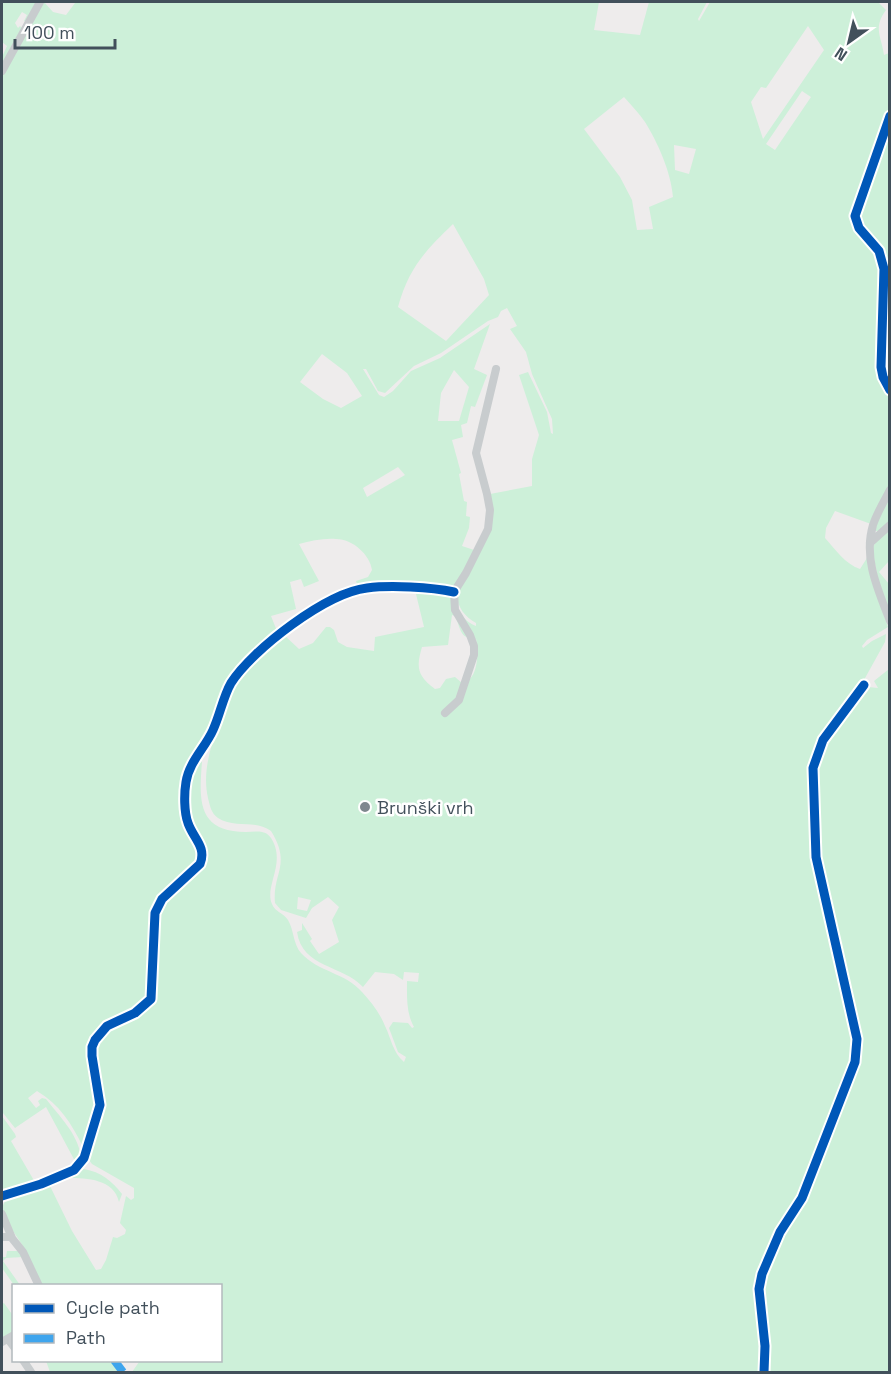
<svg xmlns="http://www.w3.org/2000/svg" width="891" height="1374" font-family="'Space Grotesk',sans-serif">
<rect width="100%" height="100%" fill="#eeecec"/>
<path fill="#cdf0d9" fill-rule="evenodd" d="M 2,2 L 37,2 L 26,22 L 24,21 L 27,15 L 22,12 L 15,23 L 18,28 L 20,26 L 22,28 L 2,67 L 2,57 L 7,46 L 2,42 Z
M 44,2 L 53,12 L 66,15 L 75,3 L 80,2 L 599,2 L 594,30 L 640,35 L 649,2 L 707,2 L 698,19 L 699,21 L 710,2 L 878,2 L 886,10 C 873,28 881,35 884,55 L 889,53 L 889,111 L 863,188 L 851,218 C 854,228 861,233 868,241 C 875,248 878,257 882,266 L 879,366 L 881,378 L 889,395 L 889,485 L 871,524 L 835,511 L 826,528 L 825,538 C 835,549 845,564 860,569 L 867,558 L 871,578 L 888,627 L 867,640 L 862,646 L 863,648 L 872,641 L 886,634 L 885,642 L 859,689 L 862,691 L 868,687 L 878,688 L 874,681 L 889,669 L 889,1372 L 132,1372 L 139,1362 L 138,1361 L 220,1360 L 220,1286 L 42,1285 C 34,1274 30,1263 25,1250 C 18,1236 4,1222 2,1207 L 8,1196 L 49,1184 L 72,1231 L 96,1270 L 101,1269 L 106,1260 L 113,1237 L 117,1238 L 125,1234 L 126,1230 L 120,1223 L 126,1196 L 131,1200 L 134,1198 L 134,1188 L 92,1164 L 89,1160 L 89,1153 L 102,1109 L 102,1090 L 94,1050 L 99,1038 L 110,1029 L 144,1013 L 156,998 L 156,920 C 159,911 162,902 169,895 C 178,885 202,872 205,860 C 209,848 197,837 192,827 C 181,806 188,779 199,760 L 202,762 C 199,800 197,832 246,832 C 255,832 265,829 271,838 C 287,863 264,886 272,904 C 275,912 284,913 288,920 C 294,930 293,944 301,953 C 318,972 346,973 362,992 C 371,1002 380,1013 385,1026 C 391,1038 393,1053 404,1062 L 406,1057 L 398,1052 L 389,1028 L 393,1022 L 408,1023 L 412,1028 L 414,1027 C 406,1013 407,996 407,981 L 418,982 L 419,973 L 404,972 L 403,980 L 394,974 L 375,972 L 363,987 C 343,965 302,968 297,932 L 302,930 L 302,923 L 312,939 L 310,941 L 319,954 L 339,942 L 332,920 L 339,907 L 328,897 L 312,908 L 306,918 L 281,910 L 275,903 C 272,873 292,865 271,831 C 255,819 235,829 218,818 C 211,813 210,806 208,798 C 202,771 211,747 219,721 C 224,707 227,691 235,678 C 246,661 267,647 283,634 L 299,649 L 313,643 L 326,627 L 330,627 L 334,630 L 338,642 L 347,647 L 374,651 L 375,637 L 424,627 L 415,590 L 436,592 L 443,595 L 445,592 C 459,604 457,618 476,626 L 476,623 C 465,617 457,607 457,594 C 473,556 498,540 490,494 L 532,486 L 532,459 L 539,435 L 519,375 L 528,372 L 547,412 L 551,433 L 553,434 L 552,419 L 532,374 L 526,352 L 510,329 L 517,326 L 507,308 L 501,311 L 498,317 L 488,321 L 441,353 L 414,366 L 385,393 L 378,391 L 366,369 L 363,369 L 379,395 L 384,397 L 393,391 L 411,371 L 440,358 L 490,324 L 474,369 L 487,375 L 475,407 L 471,406 L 467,423 L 461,425 L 463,437 L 452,440 L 461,473 L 459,474 L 464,501 L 467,502 L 466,516 L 470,517 L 469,528 L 462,546 L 477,551 L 455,589 C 420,586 384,583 350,590 L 349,586 L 357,584 L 356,581 L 368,577 L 372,570 C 370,555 353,539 336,539 C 324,538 311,541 299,544 L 319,581 L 304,587 L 301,579 L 290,582 L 296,609 L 271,616 L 277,631 L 234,673 L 226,688 L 215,723 L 195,749 L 186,771 L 181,805 L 183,819 L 200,853 L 199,860 L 192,869 L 165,892 L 156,904 L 152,917 L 150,996 C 139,1016 108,1016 94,1035 C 79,1056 100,1084 97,1107 C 95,1120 89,1134 85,1147 L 83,1147 C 72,1124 59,1104 37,1091 L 28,1098 L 36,1108 L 40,1105 L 38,1101 L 42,1098 L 46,1099 C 60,1117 77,1133 81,1156 L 76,1163 L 46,1107 L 15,1128 L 3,1113 L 2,1114 L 2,75 ZM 808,26 L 824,50 L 763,139 L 751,102 L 761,87 L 766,88 ZM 802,91 L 811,97 L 775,150 L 766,144 ZM 624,97 C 631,105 639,113 645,122 C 658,143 671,172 673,197 L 649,207 L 653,229 L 637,230 L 632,200 L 620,177 L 584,129 ZM 674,145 L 696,149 L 689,174 L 675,170 ZM 453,224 L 484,279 L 489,295 L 446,341 L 398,307 C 409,268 424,252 453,224 ZM 322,354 L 347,373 L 362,396 L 341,408 L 323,399 L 300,382 ZM 454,370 L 469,387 L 459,421 L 438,421 L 441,393 ZM 398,467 L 405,475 L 367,497 L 363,488 ZM 452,615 L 455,616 C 461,628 459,639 476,639 C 479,653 478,681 462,683 L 455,677 L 446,679 L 440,688 L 435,689 C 417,676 416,667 422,647 L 448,645 ZM 298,897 L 311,900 L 307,911 L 297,909 Z
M 889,123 L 890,311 L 886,375 L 880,246 L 860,226 L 859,220 Z
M 889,494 L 889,522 L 878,531 L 875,531 L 878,519 Z
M 889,528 L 889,561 L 879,572 L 889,584 L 889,612 L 879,584 L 872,548 L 880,536 Z
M 2,1116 L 15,1134 L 16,1137 L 11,1141 L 36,1184 L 2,1194 Z
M 84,1169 C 101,1172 112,1181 122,1194 L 119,1202 C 114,1179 87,1178 68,1178 L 68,1176 L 78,1170 Z
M 7,1251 L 20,1251 L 23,1257 L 6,1258 L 3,1261 L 20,1285 L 14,1285 L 2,1268 L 2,1257 L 6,1257 Z
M 4,1303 L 14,1317 L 13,1332 L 2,1340 L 2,1304 Z
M 46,1361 L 111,1361 L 119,1372 L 50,1372 Z"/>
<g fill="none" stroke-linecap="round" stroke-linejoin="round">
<path stroke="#c8ccce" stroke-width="8" d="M 2,71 L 40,2
M 890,116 L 855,216 L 859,228 L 879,251 L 884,269 L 881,367 L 883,377 L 890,390
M 890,490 C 884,501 877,513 873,525 C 863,558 878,590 890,621
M 870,543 L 890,525
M 454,592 L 466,573 L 488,529 L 490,510 L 487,494 L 476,453 L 496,369
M 445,713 L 459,700 L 474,655 L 474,646 L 470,635 L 455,610 L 454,592
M 2,1196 L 41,1184 L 74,1170 L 84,1158 L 100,1105 L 92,1056 L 92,1047 L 95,1040 L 107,1026 L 135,1013 L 151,999 L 155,913 L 162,899 L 200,864 C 207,847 193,838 188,823 C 184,812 184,794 186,782 C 189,762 205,748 213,730 C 220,715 223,697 231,683 C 253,649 326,593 367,588 C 390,585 431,587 454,592
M 2,1214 L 12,1238
M 2,1237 L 11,1237 L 23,1252 L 39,1286
M 8,1339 L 14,1347
M 2,1342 L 14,1335
M 23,1360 L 31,1372
M 764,1372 L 765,1346 L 759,1289 L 762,1274 L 780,1232 L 802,1198 L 855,1062 L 857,1039 L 816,857 L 813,768 L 823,740 L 864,685"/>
<path stroke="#3fa5ed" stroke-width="8" stroke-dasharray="15 8" stroke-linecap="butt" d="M 114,1360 L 123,1372"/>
<g stroke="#fff" stroke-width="13">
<path id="cycleway" d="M 890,116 L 855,216 L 859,228 L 879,251 L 884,269 L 881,367 L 883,377 L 890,390
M 2,1196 L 41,1184 L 74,1170 L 84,1158 L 100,1105 L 92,1056 L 92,1047 L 95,1040 L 107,1026 L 135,1013 L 151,999 L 155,913 L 162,899 L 200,864 C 207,847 193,838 188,823 C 184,812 184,794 186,782 C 189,762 205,748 213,730 C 220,715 223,697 231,683 C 253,649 326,593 367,588 C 390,585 431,587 454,592
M 764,1372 L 765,1346 L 759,1289 L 762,1274 L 780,1232 L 802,1198 L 855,1062 L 857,1039 L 816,857 L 813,768 L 823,740 L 864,685"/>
</g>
<use href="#cycleway" stroke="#0057b8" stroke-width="9"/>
</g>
<circle fill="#7e878e" stroke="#fff" stroke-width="2" cx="365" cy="807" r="6"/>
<g text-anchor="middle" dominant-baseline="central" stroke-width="5" stroke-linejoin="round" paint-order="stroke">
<g font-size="18" fill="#42505b" stroke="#fff" text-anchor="start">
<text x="377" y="807">Brunški vrh</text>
</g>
</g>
<rect width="891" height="1374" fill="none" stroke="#42505b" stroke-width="6"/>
<rect x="12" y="1284" width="210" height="78" fill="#ffffff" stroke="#b3b9bd" stroke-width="1.5"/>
<rect x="24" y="1304" width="30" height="9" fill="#0057b8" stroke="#b3b9bd" stroke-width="1.5"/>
<text x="66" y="1314" font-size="18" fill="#42505b">Cycle path</text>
<rect x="24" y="1334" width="30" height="9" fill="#3fa5ed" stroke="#b3b9bd" stroke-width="1.5"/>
<text x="66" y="1344" font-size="18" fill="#42505b">Path</text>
<g transform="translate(849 42) rotate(214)" stroke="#ffffff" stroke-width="4.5" paint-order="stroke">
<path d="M0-4.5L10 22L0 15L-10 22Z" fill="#42505b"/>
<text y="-9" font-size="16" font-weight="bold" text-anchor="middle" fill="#42505b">N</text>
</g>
<path d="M15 39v9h100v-9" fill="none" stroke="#42505b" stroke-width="3"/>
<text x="24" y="39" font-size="18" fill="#42505b" stroke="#ffffff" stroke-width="4.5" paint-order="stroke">100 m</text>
</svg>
